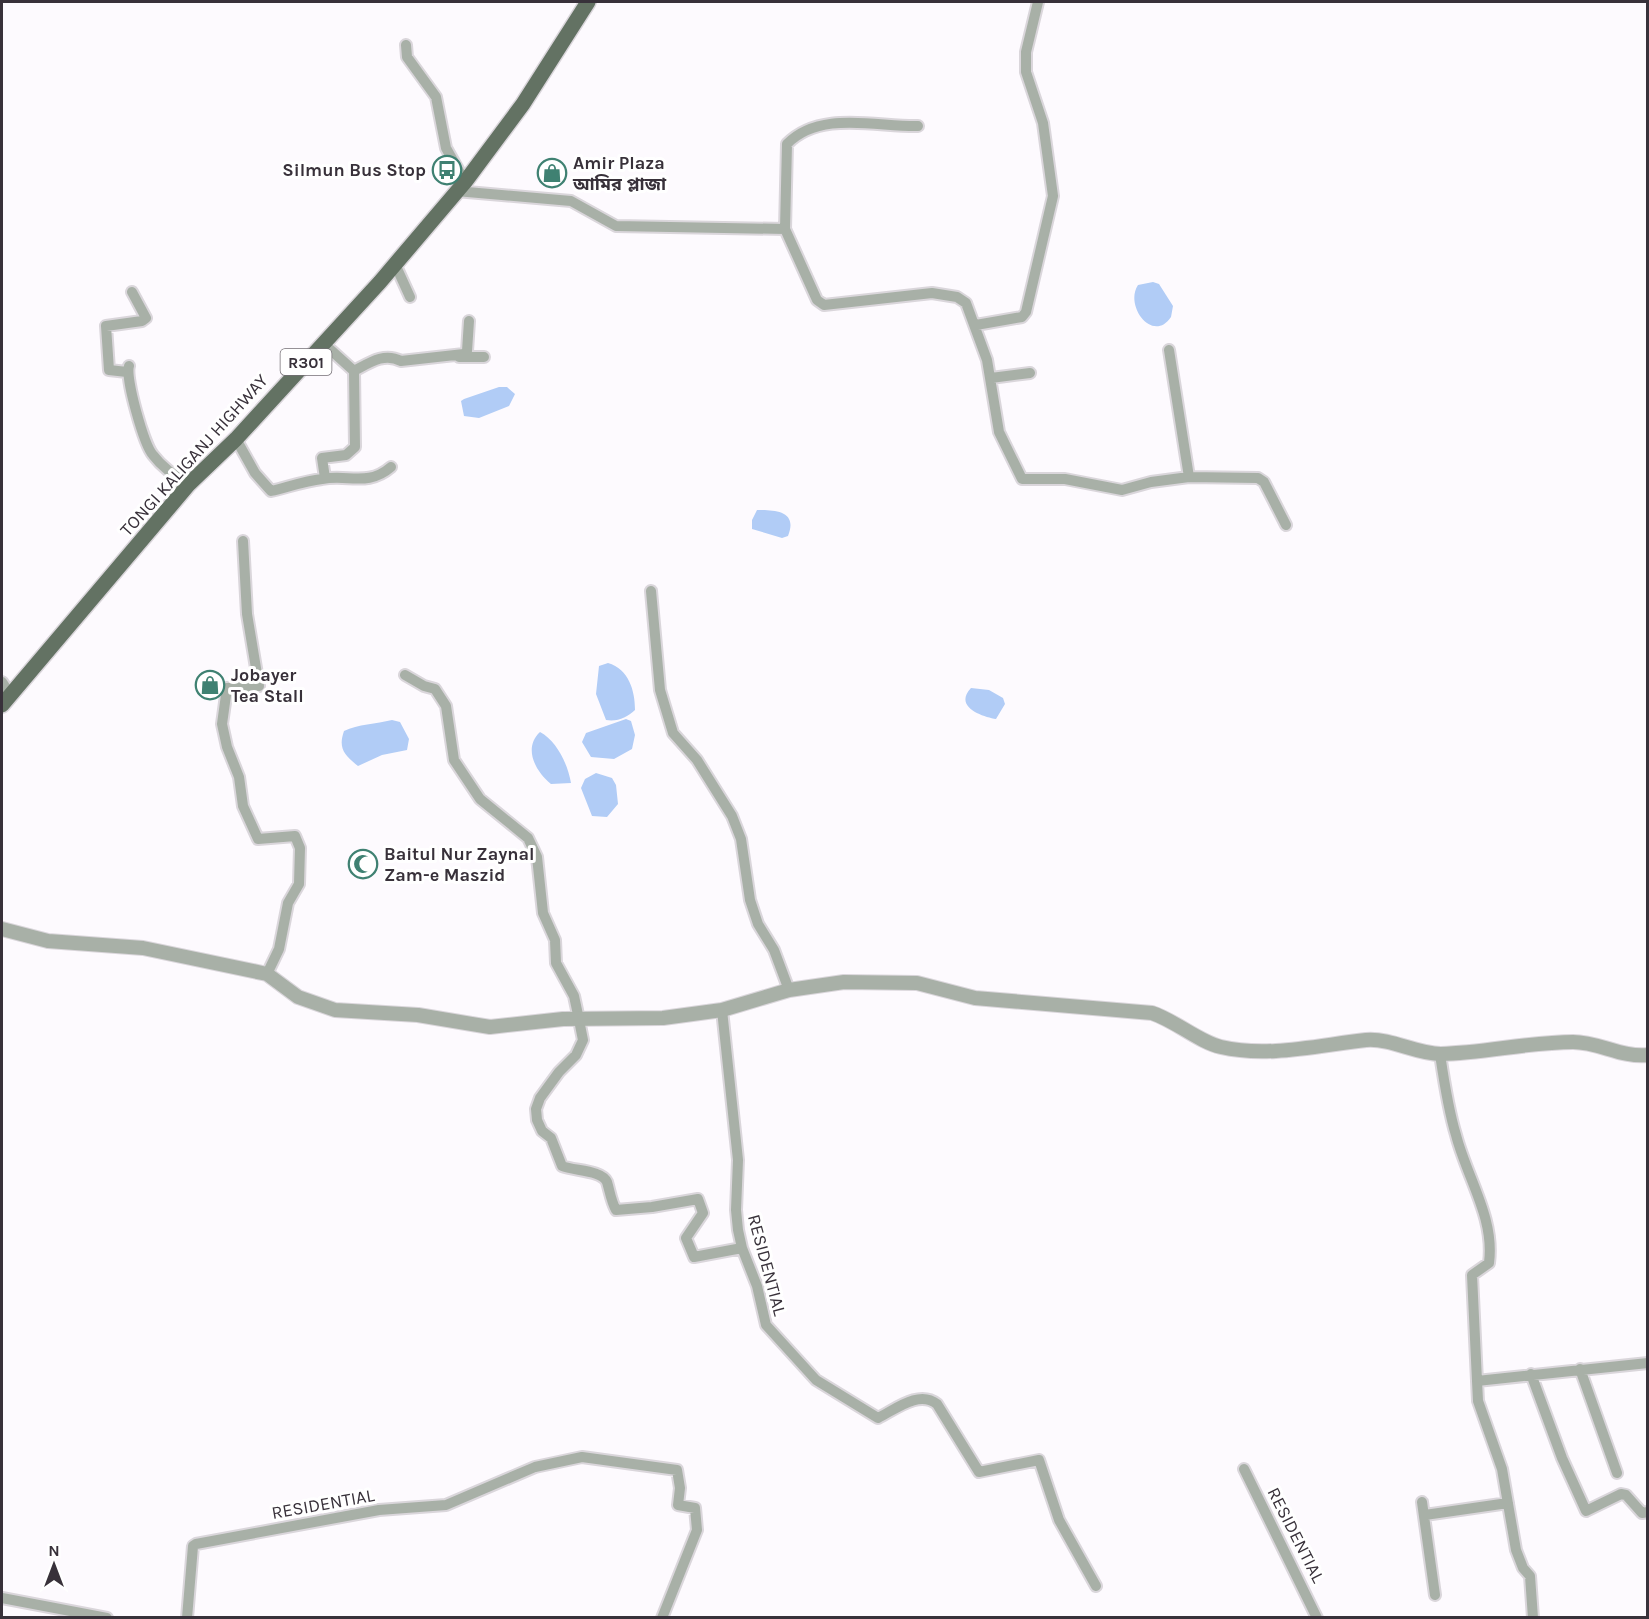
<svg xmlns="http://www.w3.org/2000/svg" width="1649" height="1619" font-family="Karla,'Noto Sans Bengali',sans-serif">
<rect width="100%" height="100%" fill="#fdfafe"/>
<path fill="#b1ccf6" d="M 1153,282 L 1159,284 L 1173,306 L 1171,317 C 1153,344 1124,306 1138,285 Z
M 499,387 L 507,387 L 515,394 L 509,406 L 479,418 L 464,416 L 461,401 L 464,399 Z
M 757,510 C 776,510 798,511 788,536 L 782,538 L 752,529 L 752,520 Z
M 608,663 C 629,669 635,691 635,710 C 627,717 618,722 606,720 L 596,694 L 599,666 Z
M 971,688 L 989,690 L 1003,698 L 1005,704 L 996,719 C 983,717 953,707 971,688 Z
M 626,719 L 631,721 L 635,735 L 632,749 L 614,759 L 591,757 L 582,742 L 586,733 Z
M 392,720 L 400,722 L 409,739 L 407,750 L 382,755 L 358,766 C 344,755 338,748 344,731 C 358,724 376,724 392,720 Z
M 540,732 C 557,741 568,765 571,783 L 551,784 C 535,771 523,748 540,732 Z
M 596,773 L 612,778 L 616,785 L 618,804 L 607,817 L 592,816 L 581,788 L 585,779 Z"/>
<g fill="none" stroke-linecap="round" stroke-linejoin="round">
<g stroke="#dad6db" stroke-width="14">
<path id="minor" d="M 406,45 L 407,57 L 436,97 L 446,148 L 465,182
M 456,191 L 571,201 L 616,226 L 785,229 L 787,144 C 820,110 877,127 918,126
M 785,229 L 817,300 L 824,305 L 932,293 L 957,297 L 966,303 L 987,360 L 999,432 L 1022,479 L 1065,479 L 1122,490 L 1151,482 L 1189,477 L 1258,478 L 1264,482 L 1286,525
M 395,264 L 410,297
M 976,325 L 1022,317 L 1026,312 L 1053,196 L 1043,123 L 1026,72 L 1026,52 L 1038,2
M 323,343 L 354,371 L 355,447 L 346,455 L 322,458 L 325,478
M 1169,350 L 1189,477
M 459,357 L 484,357
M 129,366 C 125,378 144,445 153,455 C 162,467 176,477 189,484
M 354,371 C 369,363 384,352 401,361 L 464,354 L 467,351 L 469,321
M 127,372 L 109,370 L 106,326 L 142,321 L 146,318 L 132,292
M 991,378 L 1030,373
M 236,439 L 255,473 L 271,491 C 288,487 305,481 322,479 C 348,474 368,487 391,467
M 243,541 L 247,614 L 259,686 L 227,688 L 222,724 L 227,747 L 239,777 L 243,806 L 258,839 L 295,836 L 300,848 L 299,884 L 288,903 L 279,949 L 267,974
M 651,591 L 660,690 L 673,733 L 697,760 L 732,816 L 741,839 L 750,900 L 758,924 L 774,950 L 789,990
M 405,675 L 424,686 L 435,689 L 446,706 L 454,760 L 480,799 L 528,838 L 537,857 L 543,913 L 555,940 L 556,963 L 574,996 L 577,1010 L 583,1040 L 576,1055 L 559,1072 L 540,1098 L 536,1109 L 537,1120 L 542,1131 L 551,1138 L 562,1166 C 574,1171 602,1170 607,1182 C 610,1192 611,1201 616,1210 L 652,1207 L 698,1199 L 703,1213 L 686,1238 L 694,1257 L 742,1248
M 2,682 L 10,694
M 722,1010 L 738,1160 L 736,1210 L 738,1230 L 742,1248 L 757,1286 L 766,1325 L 816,1380 L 878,1418 C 896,1409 919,1390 937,1404 L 979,1472 L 1039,1460 L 1059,1520 L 1096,1586
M 1440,1054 C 1444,1081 1448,1109 1456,1135 C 1467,1178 1495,1218 1489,1263 L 1472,1275 L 1477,1381
M 1580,1369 L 1617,1473
M 1531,1374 L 1562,1458 L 1586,1511 L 1621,1494 L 1626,1495 L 1642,1513 L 1648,1512
M 1244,1469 L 1317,1618
M 1422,1502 L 1435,1595
M 1425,1515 L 1508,1503
M 2,1598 L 107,1618
M 187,1618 L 193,1546 L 196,1544 L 379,1510 L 446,1505 L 535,1467 L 582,1457 L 677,1470 L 680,1488 L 678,1505 L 695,1508 L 697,1530 L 662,1618
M 1533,1618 L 1530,1576 L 1523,1568 L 1516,1550 L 1502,1469 L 1478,1401 L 1477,1381 L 1648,1363"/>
</g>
<g stroke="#dad6db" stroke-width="16">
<path id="tertiary" d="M 2,929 L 48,941 L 143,948 L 267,974 L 298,997 L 335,1010 L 418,1015 L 490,1027 L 563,1019 L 663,1018 L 722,1010 L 789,990 L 844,982 L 917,983 L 975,998 L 1152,1013 C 1176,1021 1199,1042 1221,1047 C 1268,1058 1319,1045 1366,1040 C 1392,1038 1416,1054 1441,1054 C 1485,1053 1529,1042 1573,1042 C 1599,1042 1622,1058 1648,1055"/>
</g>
<g stroke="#dad6db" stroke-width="18">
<path id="primary" d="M 2,705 L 189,484 L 236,439 L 380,282 L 465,182 L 523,104 L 588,2"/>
</g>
<use href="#minor" stroke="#a8b0a7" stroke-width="10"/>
<use href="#tertiary" stroke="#a8b0a7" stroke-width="14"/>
<use href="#primary" stroke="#637263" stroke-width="15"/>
</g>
<defs>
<g id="bus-ring" transform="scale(1.5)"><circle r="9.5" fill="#fff" stroke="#3f8172" stroke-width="1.5"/><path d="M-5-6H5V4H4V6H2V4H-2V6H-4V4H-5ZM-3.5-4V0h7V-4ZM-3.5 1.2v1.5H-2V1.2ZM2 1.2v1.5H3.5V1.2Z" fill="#3f8172"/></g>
<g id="shop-ring" transform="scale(1.5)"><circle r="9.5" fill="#fff" stroke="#3f8172" stroke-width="1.5"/><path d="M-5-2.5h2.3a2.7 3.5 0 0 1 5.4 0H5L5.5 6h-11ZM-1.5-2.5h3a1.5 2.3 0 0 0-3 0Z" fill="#3f8172"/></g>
<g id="mosque-ring" transform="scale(1.5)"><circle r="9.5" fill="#fff" stroke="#3f8172" stroke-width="1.5"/><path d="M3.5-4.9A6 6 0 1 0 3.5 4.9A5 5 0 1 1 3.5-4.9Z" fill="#3f8172"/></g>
</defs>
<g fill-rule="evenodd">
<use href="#bus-ring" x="447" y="170"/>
<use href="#shop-ring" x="552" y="173"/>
<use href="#shop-ring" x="210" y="685"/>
<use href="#mosque-ring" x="363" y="864"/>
</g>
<g text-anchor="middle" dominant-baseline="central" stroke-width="6" stroke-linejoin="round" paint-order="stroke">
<rect fill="#fff" stroke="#746f75" stroke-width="1.5" x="280.5" y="349" width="51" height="26" rx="4.5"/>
<g font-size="16" font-weight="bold" fill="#38313a">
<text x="306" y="362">R301</text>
</g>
<g font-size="18" font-weight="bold" fill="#38313a" stroke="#fff" text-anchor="start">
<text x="573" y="163">Amir Plaza<tspan x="573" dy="21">আমির প্লাজা</tspan></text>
<text x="426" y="170" text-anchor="end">Silmun Bus Stop</text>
<text x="231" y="675">Jobayer<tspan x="231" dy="21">Tea Stall</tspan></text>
<text x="384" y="854">Baitul Nur Zaynal<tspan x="384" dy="21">Zam-e Maszid</tspan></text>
</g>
<g font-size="18" fill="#38313a" stroke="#fff">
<text transform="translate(194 455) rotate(-48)">TONGI KALIGANJ HIGHWAY</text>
<text transform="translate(767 1265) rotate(75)">RESIDENTIAL</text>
<text transform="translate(323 1504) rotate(-10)">RESIDENTIAL</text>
<text transform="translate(1296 1535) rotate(63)">RESIDENTIAL</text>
</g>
</g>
<rect width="1649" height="1619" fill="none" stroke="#38313a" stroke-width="6"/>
<g transform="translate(54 1565)" stroke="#ffffff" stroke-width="4.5" paint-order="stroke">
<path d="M0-4.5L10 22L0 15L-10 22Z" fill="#38313a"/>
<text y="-9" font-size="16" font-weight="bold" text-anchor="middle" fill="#38313a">N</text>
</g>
</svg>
